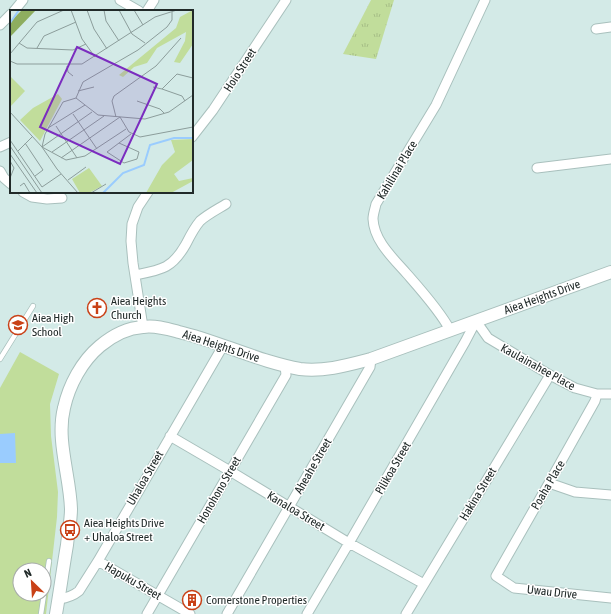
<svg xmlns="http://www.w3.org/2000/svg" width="611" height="614" font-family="'Asap Condensed',sans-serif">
<defs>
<pattern id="grass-tufts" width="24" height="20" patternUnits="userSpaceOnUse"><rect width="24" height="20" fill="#c1dd9b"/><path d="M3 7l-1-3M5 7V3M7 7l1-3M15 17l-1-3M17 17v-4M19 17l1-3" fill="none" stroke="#a6be86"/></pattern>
</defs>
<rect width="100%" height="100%" fill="#d3eae7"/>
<path fill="url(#grass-tufts)" d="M 371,0 L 394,0 L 376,59 L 343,54 Z"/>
<path fill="#c1dd9b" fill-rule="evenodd" d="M 20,352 L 59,374 L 50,404 L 51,436 L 58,492 L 57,517 L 46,614 L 0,614 L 0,388 ZM 20,570 L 44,570 L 44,594 L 20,594 Z"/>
<path fill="#9accfe" d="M 15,433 L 16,463 L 0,463 L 0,434 Z"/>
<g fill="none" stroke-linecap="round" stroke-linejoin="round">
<g stroke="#a9c0bd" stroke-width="6">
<path id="service" d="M 0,359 L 33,306
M 41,614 L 49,561"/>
</g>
<g stroke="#a9c0bd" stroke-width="11">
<path id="minor" d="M 120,0 L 139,11
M 14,11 L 23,0
M 147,11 L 154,0
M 0,25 L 11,14
M 596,29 L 611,27
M 192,137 L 213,110 L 286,0
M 0,147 L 11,142
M 537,168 L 611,159
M 0,171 L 4,178 L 11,184
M 23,192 L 32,197 L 47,199 L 62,198
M 135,275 C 161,270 172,269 186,244 C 190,236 194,228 200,221 C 208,214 218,209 226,204
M 476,321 L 488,338 L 550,375 L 575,388 L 597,394 L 611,394
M 143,327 L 133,263 L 131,241 L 132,224 L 138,207 L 148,192
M 450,330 C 440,311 421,290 407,274 C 393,258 374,241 373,219 C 373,214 375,209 376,204 L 436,105 L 485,0
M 597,394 L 595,401 L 549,483 L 496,576 L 514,588 L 611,598
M 170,436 L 230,471 L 349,543 L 424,584
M 549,483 L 575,492 L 611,495
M 98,561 L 190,614
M 59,599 C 66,598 73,596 79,591 L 98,561 L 223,346
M 147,614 L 286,375 L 285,366
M 227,614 L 370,367 L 371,359
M 307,614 L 349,543 L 465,342 L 476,321
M 406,614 L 550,375"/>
</g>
<g stroke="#a9c0bd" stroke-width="14">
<path id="tertiary" d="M 56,614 C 60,591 63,568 67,545 C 68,534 71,521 71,509 C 70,476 56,440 64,408 C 69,385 82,361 100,346 C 112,336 127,328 143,327 C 155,325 168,329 179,332 C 209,339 238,352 268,361 C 278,364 289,367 300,369 C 324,372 348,365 371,359 L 611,272"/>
</g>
<use href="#service" stroke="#fff" stroke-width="4.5"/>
<use href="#minor" stroke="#fff" stroke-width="9"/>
<use href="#tertiary" stroke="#fff" stroke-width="12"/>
</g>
<defs>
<g id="church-ring" transform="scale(1)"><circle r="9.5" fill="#fff" stroke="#c94117" stroke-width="1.5"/><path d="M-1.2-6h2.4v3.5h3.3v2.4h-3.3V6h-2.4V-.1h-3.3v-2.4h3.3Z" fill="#c94117"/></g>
<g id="school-ring" transform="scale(1)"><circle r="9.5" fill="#fff" stroke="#c94117" stroke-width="1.5"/><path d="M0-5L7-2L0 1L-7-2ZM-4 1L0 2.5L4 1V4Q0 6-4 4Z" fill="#c94117"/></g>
<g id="bus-ring" transform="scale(1)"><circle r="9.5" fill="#fff" stroke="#c94117" stroke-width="1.5"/><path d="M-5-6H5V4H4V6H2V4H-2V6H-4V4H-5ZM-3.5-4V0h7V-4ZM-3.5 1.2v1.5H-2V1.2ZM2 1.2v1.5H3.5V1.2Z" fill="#c94117"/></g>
<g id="building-ring" transform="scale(1)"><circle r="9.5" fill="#fff" stroke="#c94117" stroke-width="1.5"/><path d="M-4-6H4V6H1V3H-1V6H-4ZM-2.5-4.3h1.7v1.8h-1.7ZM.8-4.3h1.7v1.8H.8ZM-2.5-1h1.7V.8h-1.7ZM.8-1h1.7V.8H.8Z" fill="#c94117"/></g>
</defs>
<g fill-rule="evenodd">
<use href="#church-ring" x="97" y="308"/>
<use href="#school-ring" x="18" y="325"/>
<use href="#bus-ring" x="70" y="530"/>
<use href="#building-ring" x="192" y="600"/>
</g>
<g text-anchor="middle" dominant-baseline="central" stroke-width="3" stroke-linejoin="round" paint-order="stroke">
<g font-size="12" fill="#212a29" stroke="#fff">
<text transform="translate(240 70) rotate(-57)">Hoio Street</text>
<text transform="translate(397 170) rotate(-59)">Kahilinai Place</text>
<text transform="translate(542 297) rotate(-20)">Aiea Heights Drive</text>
<text transform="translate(221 346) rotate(18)">Aiea Heights Drive</text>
<text transform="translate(538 367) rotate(29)">Kaulainahee Place</text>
<text transform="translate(313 466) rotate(-60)">Aheahe Street</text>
<text transform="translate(393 468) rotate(-60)">Pilikoa Street</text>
<text transform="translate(145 478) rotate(-60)">Uhaloa Street</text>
<text transform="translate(548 485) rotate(-60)">Poaha Place</text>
<text transform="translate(219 490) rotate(-60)">Honohono Street</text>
<text transform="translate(478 494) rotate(-59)">Hakina Street</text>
<text transform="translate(296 511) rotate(31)">Kanaloa Street</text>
<text transform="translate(133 581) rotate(30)">Hapuku Street</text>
<text transform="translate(552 592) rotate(6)">Uwau Drive</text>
</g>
<g font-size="12" fill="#212a29" stroke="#fff" text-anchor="start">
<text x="111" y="301">Aiea Heights<tspan x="111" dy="14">Church</tspan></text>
<text x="32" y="318">Aiea High<tspan x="32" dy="14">School</tspan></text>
<text x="84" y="523">Aiea Heights Drive<tspan x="84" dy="14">+ Uhaloa Street</tspan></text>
<text x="206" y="600">Cornerstone Properties</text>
</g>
</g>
<g transform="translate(10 10)">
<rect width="183" height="183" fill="#d3eae7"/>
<path d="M 183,0 L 183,34 L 170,53 L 164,52 L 175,31 L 176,22 L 147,38 L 137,53 L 124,57 L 113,67 L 109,65 L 166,18 L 170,7 ZM 183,129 L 183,150 L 164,164 L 169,171 L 183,168 L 183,171 L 161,183 L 136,183 L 152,155 L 165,142 L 161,130 Z" fill="#c1dd9b"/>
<path d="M 12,0 L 26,0 L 0,27 L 0,12 Z" fill="#8ead5f"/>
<path d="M 0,66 L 15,81 L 0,97 ZM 48,84 L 52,89 L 30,131 L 10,110 L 23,98 ZM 79,158 L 92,176 L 79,183 L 70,183 L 62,169 Z" fill="#c1dd9b"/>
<path fill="none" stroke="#9accfe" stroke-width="2" d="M 0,13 L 9,0M 93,183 L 113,163 L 134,155 L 140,135 L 164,128 L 183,128"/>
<path fill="none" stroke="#8c9d9b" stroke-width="1" d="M 61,0 L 72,29 L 85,47M 77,0 L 84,19 L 97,39M 94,0 L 96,11 L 109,31M 109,0 L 122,24 L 135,33M 124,0 L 133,15M 9,33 L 17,38 L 63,40 L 76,34M 27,38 L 34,26 L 66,12M 0,44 L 27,12 L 54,0M 0,51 L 7,54 L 72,54 L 145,7 L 167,0M 57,56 L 58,62 L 63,66M 143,77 L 152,79 L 167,64 L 183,68M 152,79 L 172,86 L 175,91M 68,81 L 84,77M 66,88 L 73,72 L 128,40 L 157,17 L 162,10 L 162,2M 127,91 L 150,99 L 154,103M 0,102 L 32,137 L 56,150 L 75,146 L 116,119M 63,104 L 87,139M 106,107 L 102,91 L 104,86 L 146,56 L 171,28M 46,116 L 67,148M 38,118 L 75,95M 0,130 L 32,177M 15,133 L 33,160 L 25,166M 109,133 L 129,142 L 127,149 L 114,153 L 97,142 L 121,124M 0,136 L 32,183M 32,137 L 82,102M 8,141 L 23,126M 42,142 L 94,106M 0,144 L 27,183M 51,148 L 110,107 L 119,122 L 130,127 L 183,117M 0,151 L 4,158 L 0,168M 58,170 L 76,157M 10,176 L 14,173 L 20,183M 32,177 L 51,164M 68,183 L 47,159 L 32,137 L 35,124 L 53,92 L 66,88 L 88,105 L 135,109 L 159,102 L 183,85M 81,183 L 96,174"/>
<path fill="#7b2cbf" fill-opacity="0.15" stroke="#7b2cbf" stroke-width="2" d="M 67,37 L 147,74 L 110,154 L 30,117 Z"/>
<rect width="183" height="183" fill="none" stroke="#212a29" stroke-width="2"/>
</g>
<g transform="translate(32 582) rotate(335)"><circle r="19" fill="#ffffff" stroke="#a6aaa9"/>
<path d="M0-3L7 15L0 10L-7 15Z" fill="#c94117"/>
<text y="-6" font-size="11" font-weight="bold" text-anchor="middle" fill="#212a29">N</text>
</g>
</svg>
